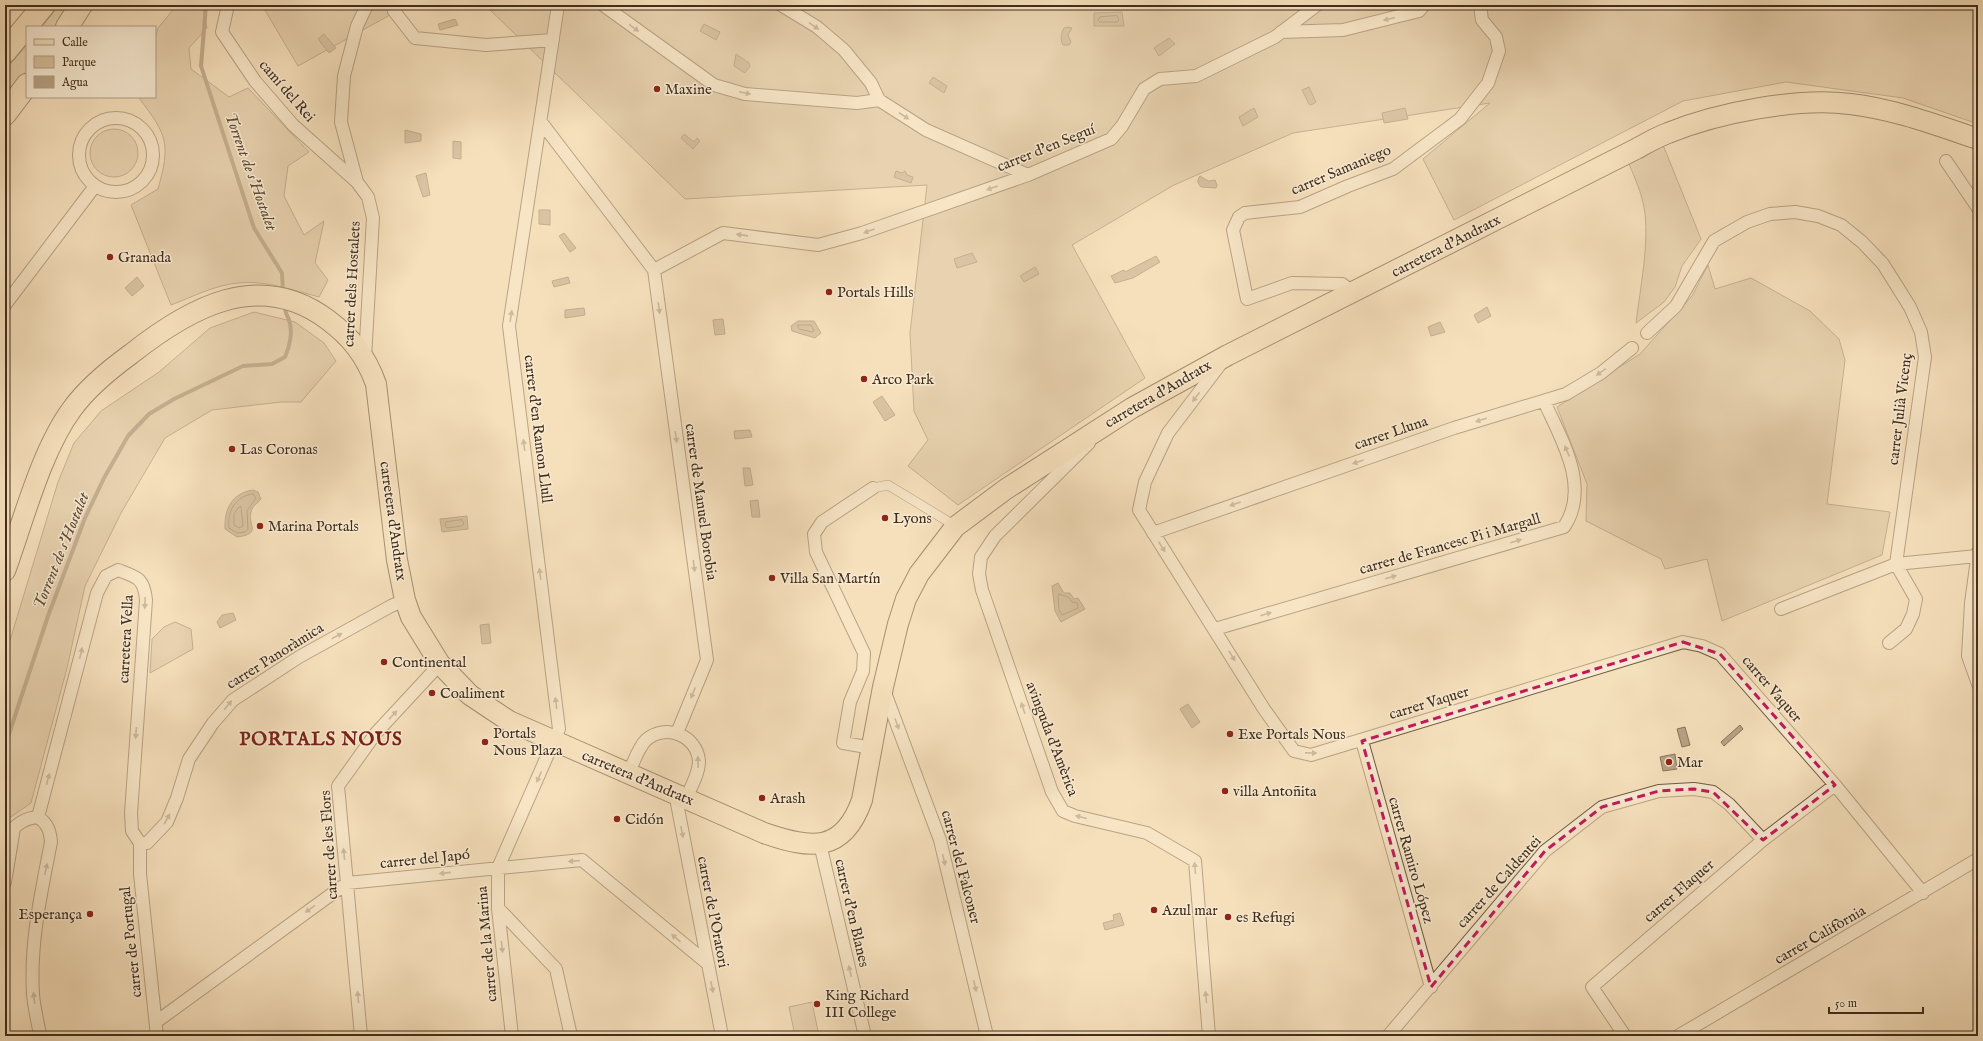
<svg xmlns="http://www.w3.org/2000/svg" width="1983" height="1041" font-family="'IM FELL English',serif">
<rect width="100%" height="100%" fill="#f5e0bc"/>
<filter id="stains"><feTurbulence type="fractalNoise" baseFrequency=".005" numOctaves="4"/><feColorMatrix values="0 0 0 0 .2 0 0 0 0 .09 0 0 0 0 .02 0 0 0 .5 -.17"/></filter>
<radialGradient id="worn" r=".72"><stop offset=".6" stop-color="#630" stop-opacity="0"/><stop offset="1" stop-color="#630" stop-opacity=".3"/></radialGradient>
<path fill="#d7c2a1" stroke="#8c785e" d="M 59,5 L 71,5 L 56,27 L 42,27 Z
M 177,5 L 202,5 L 207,28 L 189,48 L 191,69 L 229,97 L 248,88 L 309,152 L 288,166 L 284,196 L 304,235 L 324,221 L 315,263 L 328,280 L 319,297 C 293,290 265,280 238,283 C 215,285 192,297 171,305 L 131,205 L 158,189 C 171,143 167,135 139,98 L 155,97 L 155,40 L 158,28 Z
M 262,5 L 408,5 L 298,66 Z
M 485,5 L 1978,5 L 1978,124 L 1903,98 L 1786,82 L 1683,101 L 1454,220 L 1423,159 L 1490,103 L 1293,133 L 1174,185 L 1072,245 L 1145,378 L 958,505 L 908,466 L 928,440 L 914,411 L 910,333 L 927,185 L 685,199 Z
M 27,45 L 27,70 L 5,100 L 5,70 Z
M90 153a24 24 0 1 1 48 0a24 24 0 1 1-48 0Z
M 1663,145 L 1701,239 L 1682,266 L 1675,287 L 1664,302 L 1636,323 C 1640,289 1650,241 1644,207 C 1641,192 1635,178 1629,164 Z
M 1708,265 L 1715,289 L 1751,278 L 1810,311 L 1839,339 L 1845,360 L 1827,504 L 1890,512 L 1882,555 L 1722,621 L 1707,559 L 1665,569 L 1661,559 L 1586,521 L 1587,484 L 1557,407 L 1640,354 L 1692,296 Z
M 254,312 L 295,322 L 324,343 L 336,361 L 301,402 L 281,402 L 212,410 L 165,438 L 121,513 L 85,586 L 67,668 L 31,803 L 5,821 L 5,657 L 58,482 L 74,443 L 101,411 L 159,372 L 210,328 Z
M 175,622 L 191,629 L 193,649 L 150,673 L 152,639 L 164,627 Z
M 812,1002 L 819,1036 L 795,1036 L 789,1007 Z"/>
<path fill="#b8a385" stroke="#89745b" d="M 1122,12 L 1124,26 L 1094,26 L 1094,13 Z
M 455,19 L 458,25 L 440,30 L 438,24 Z
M 704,24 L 720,32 L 716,40 L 700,31 Z
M 1068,27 L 1072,28 L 1068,35 L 1071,42 L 1069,45 L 1063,45 C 1060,40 1061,33 1064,28 Z
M 324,34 L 336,48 L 329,53 L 318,39 Z
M 1169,38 L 1175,44 L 1159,56 L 1154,48 Z
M 736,54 L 749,63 L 750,66 L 745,73 L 734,66 Z
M 933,77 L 947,86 L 944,93 L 929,83 Z
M 1309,87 L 1316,102 L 1311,105 L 1309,104 L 1302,90 Z
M 1254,108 L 1258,117 L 1243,126 L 1239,117 Z
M 1405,108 L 1408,119 L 1384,123 L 1382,113 Z
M 405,130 L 421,134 L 421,141 L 405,143 Z
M 684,134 L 694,142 L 697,138 L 700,141 L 693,149 L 681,138 Z
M 453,141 L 461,142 L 461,159 L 453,158 Z
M 896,171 L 902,173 L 905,171 L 907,175 L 913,177 L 911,183 L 894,177 Z
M 426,173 L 430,195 L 423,197 L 416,176 Z
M 1200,176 L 1208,181 L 1215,180 L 1217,185 L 1216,188 L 1201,187 C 1197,183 1197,180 1200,176 Z
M 539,210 L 550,210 L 550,225 L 539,224 Z
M 564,233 L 576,248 L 570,252 L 559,236 Z
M 972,253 L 977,262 L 957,268 L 954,259 Z
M 1156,256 L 1160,262 L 1133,278 L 1115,283 L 1111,276 L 1124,270 L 1125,272 Z
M 1035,267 L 1039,274 L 1024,282 L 1020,276 Z
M 137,277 L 144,286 L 132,296 L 125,288 Z
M 568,277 L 570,283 L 554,287 L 552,281 Z
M 1487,307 L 1491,316 L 1478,323 L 1474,315 Z
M 584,308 L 585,315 L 565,318 L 565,310 Z
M 723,319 L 725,334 L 715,335 L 713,320 Z
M 798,321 L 814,321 L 821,333 L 815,338 L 792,331 L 791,326 Z
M 1440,322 L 1445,332 L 1431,336 L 1428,327 Z
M 882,396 L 895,415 L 885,421 L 873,402 Z
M 750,430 L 752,437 L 735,439 L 734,431 Z
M 743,468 L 750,468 L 753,485 L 745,486 Z
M 253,490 L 258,492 L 261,499 C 258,503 252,506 251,512 C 247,524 263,534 237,537 L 225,529 C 224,509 232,493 253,490 Z
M 758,500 L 760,517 L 752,517 L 750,501 Z
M 467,516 L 468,529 L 442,532 L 440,519 Z
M 1058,583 L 1064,593 L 1070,593 L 1074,599 L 1078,598 L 1085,609 L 1061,622 L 1055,611 L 1052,586 Z
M 233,613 L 236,620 L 220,628 L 217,622 L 222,615 Z
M 489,624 L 491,643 L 482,644 L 480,625 Z
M 1188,704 L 1200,722 L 1192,728 L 1180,709 Z
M 1740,725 L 1743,729 L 1724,746 L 1721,742 Z
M 1685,727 L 1690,745 L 1682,747 L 1677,729 Z
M 1675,754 L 1677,769 L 1663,771 L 1660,757 Z
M 1120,913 L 1124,925 L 1105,930 L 1103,923 L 1114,920 L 1113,915 Z"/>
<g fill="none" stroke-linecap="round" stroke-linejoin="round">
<path stroke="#7d6850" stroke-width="1" d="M 1117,16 L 1119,20 L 1117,22 L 1100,22 L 1098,20 L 1100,17 Z
M 798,325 L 811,325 L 814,331 L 812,332 L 799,329 Z
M 253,494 L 256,498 L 247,511 L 248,529 L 245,532 L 237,533 L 229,528 C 227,512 235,496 253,494 Z
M 241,507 L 243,526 L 239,528 L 234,525 L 234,514 L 238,508 Z
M 462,520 L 464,524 L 462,526 L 447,528 L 445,526 L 446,522 Z
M 1059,594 L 1068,597 L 1072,602 L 1077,603 L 1078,608 L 1062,615 L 1059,610 L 1058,596 Z"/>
<path stroke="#89745b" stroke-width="4" d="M 206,5 L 201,66 L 254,228 L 282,273 L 283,292
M 5,746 L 48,616 L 85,518 L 104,478 L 128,436 L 149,414 L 174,399 L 243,366 L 272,364 L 285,357 C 290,346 293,331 289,320 C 286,314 285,311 284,305"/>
<g stroke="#6f5a43" stroke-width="10">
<path id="pedestrian" d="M 873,488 L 888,485 L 949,522 L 955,527"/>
</g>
<g stroke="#6f5a43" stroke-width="14">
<path id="minor" d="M 228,5 L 222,32 L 255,81 L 293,125 L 357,182
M 393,5 L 394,11 L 415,38 L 486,45 L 553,40
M 603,5 L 714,85 L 745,94 L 857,103 L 879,100
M 781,5 L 817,27 L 844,50 L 871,83 L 879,100 L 926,130 L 1028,175
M 1281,32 L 1343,30 L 1419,11 L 1424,5
M79 155a37 37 0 1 1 74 0a37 37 0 1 1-74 0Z
M 541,122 L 654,270 L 707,660 L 677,733
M 1946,161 L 1978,208
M 654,270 L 723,233 L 818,245 L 862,233 L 1028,175 L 1111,139 L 1122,126 L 1144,89 L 1160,79 L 1196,76 L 1275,37 L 1317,5
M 1353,292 L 1342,284 L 1292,283 L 1247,299 L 1233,230 L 1239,217 L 1245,213 L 1300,207 L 1348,186 L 1393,169 L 1460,119 L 1488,83 L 1499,51 L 1496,37 L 1482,20 L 1480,5
M 5,305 L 95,186
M 1647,333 L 1676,306 L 1714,241 L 1747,222 L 1770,214 L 1795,212 L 1818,216 L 1841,225 L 1862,242 L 1883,264 L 1910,307 L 1921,332 L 1925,357 L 1896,564 L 1916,599 L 1913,614 L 1906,629 L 1889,643
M 365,358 L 373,218 L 368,197 L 357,182 L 341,122 L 344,76 L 357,26 L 367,5
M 1222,362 L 1168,433 L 1145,482 L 1139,510 L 1264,709 L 1294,751 L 1311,755 L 1683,642 L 1702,646 L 1720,654 L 1835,785 L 1923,893
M 1089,443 L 995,536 L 981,557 L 979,574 L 982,590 L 1052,792 L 1063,811 L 1075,816 L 1147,833 L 1195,861 L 1209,1036
M 873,488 L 822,522 L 814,534 L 816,552 L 864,653 L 863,671 L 850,702 L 843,743 L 873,748
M 1153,533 L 1454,428 L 1566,394 L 1601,373 L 1632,348
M 1978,552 L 1971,603 L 1968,656 L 1978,684
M 1781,609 L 1896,564 L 1977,556
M 1215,629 L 1564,527 C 1591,487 1561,439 1544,401
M 884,690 L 940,840 L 987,1036
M 1362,741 L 1431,987
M 629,772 C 634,762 638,748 646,740 C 665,723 697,735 699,761 C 699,774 691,787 686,798
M 675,793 L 722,1036
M 38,817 L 97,593 L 106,576 L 118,570 C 137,577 144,578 146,600 L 131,813 L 132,831 L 140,843
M 38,817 C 48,824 50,831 51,842 C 41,894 30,941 33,994 C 34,1008 38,1022 40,1036
M 9,833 C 17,824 25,818 38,817
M 140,843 L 147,843 L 167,822 L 177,798 L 189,759 L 213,723 L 233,700 L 299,657 L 391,606 L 405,600
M 140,843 L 140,874 L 157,1036
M 820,844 L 865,1036
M 5,882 L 14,828
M 498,908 L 556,969 L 571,1036
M 156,1022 L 347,883 L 582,860 L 707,963
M 361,1036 L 338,786 L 376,733 L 440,664
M 512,1036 L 498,908 L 498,868 L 559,729 L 509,326 L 558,5
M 1388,1036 L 1545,851 L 1602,807 L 1659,791 L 1694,789 L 1713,792 L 1729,804 L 1763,840
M 1625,1036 L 1592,987 L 1763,840 L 1835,785
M 1678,1036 L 1978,859"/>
</g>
<g stroke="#422d1b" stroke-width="22">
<path id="primary" d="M 5,571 C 23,522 41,451 72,409 C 88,387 109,370 131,354 C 189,308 259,268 328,320 C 351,337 366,356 376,384 L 397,560 L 405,600 L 411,617 L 440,664 L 470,695 L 509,721 L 541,735 L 764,833 C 810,849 843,854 862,800 L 883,687 L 898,624 L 906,599 L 919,574 L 955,527 L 1006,489 L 1132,408 L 1228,355 L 1636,149 C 1647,143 1657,137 1668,133 C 1717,113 1798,97 1850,104 C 1894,109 1936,125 1978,139"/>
</g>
<g stroke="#422d1b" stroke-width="24">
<path id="motorway" d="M 67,27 L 81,5
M 5,52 L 44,5
M 5,114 L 27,85"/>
</g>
<use href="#pedestrian" stroke="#f8ebd3" stroke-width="9"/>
<use href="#minor" stroke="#f8ebd3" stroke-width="12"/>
<use href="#primary" stroke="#f5e0bc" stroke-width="20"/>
<use href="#motorway" stroke="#f5e0bc" stroke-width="22"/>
</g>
<defs><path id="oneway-solid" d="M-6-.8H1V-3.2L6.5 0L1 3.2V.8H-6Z"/></defs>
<g fill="#9d8c77">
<use href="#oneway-solid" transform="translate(1389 19) rotate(166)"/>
<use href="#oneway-solid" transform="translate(814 26) rotate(34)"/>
<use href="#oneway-solid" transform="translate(634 28) rotate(36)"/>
<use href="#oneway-solid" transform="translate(745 93) rotate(12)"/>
<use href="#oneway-solid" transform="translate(904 116) rotate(33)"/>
<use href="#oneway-solid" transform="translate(992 188) rotate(160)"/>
<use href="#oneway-solid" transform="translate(869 231) rotate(160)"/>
<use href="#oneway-solid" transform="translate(742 235) rotate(-172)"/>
<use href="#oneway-solid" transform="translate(659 308) rotate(82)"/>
<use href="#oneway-solid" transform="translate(511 316) rotate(-81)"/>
<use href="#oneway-solid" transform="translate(1601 372) rotate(145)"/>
<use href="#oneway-solid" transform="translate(1196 397) rotate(127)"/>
<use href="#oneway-solid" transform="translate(1481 420) rotate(163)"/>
<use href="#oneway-solid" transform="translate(676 437) rotate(82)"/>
<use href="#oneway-solid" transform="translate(524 445) rotate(-97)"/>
<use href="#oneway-solid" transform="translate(1567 451) rotate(-114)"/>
<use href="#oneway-solid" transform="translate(1358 462) rotate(161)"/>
<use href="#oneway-solid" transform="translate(1235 504) rotate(161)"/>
<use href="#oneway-solid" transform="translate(1516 541) rotate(-16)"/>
<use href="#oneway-solid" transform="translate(1162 547) rotate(57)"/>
<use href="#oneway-solid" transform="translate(694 566) rotate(82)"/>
<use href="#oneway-solid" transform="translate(540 574) rotate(-97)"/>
<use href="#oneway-solid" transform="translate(1391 577) rotate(-16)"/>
<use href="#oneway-solid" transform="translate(145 603) rotate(92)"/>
<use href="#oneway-solid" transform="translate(1266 614) rotate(-16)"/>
<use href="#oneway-solid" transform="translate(337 636) rotate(-28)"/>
<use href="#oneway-solid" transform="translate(81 653) rotate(-76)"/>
<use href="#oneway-solid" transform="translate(1232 656) rotate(58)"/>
<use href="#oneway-solid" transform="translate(693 693) rotate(112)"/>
<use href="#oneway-solid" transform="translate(556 703) rotate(-97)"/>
<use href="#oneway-solid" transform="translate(228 705) rotate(-50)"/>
<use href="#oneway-solid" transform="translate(1023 708) rotate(-109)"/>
<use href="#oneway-solid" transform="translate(393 715) rotate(-47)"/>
<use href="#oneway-solid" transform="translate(897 724) rotate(70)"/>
<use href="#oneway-solid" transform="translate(136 733) rotate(94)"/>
<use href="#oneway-solid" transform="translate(1311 753) rotate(1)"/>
<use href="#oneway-solid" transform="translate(698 762) rotate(-91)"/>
<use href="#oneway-solid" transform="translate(539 777) rotate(114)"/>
<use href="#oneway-solid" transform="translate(48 779) rotate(-75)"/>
<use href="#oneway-solid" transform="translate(1081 817) rotate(-166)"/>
<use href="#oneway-solid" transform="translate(167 819) rotate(-61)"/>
<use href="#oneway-solid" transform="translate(682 832) rotate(79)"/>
<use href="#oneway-solid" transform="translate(344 854) rotate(-96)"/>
<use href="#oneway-solid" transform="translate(944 860) rotate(77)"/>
<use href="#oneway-solid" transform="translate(574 861) rotate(175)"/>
<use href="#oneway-solid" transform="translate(1195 868) rotate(-95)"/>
<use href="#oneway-solid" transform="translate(46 869) rotate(-78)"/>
<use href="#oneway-solid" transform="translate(445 873) rotate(174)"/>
<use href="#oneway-solid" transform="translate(310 909) rotate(144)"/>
<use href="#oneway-solid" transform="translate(676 938) rotate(-140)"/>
<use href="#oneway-solid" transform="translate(502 947) rotate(84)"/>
<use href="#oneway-solid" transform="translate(850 971) rotate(-103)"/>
<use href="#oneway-solid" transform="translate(975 986) rotate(77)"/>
<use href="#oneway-solid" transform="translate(712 987) rotate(78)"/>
<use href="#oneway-solid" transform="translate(358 997) rotate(-95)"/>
<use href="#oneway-solid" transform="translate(1206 997) rotate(-95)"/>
<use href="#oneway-solid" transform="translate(34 998) rotate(-97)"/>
</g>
<path d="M0 0H1983V1041H0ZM 1683,642 L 1720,654 L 1835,785 L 1763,840 L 1713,792 L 1694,789 L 1659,791 L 1602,807 L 1545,851 L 1431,987 L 1362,741 Z" fill="#f5e0bc" fill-opacity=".55" fill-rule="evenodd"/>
<path fill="none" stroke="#c2185b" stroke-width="3" stroke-dasharray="8 5" stroke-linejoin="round" d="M 1683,642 L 1720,654 L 1835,785 L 1763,840 L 1713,792 L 1694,789 L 1659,791 L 1602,807 L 1545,851 L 1431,987 L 1362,741 Z"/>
<g fill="#8f2418" stroke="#f8ebd3" stroke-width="1.5">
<circle cx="657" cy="89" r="4"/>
<circle cx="110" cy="257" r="4"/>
<circle cx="829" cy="292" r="4"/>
<circle cx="864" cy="379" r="4"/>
<circle cx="232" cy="449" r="4"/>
<circle cx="885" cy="518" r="4"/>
<circle cx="260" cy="526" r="4"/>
<circle cx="772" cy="578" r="4"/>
<circle cx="384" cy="662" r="4"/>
<circle cx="432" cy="693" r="4"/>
<circle cx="1230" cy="734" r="4"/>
<circle cx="485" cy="742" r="4"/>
<circle cx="1669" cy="762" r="4"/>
<circle cx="1225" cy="791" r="4"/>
<circle cx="762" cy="798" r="4"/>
<circle cx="617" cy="819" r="4"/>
<circle cx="1154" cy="910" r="4"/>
<circle cx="90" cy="914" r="4"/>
<circle cx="1228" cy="917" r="4"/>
<circle cx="817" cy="1004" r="4"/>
</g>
<g text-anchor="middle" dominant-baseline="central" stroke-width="3" stroke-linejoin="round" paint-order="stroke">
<g font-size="15" fill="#422d1b" stroke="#f8ebd3" text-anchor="start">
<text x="665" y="89">Maxine</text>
<text x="118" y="257">Granada</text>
<text x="837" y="292">Portals Hills</text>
<text x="872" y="379">Arco Park</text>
<text x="240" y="449">Las Coronas</text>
<text x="893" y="518">Lyons</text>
<text x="268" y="526">Marina Portals</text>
<text x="780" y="578">Villa San Martín</text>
<text x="392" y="662">Continental</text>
<text x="440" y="693">Coaliment</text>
<text x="493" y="733">Portals<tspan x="493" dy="17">Nous Plaza</tspan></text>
<text x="1238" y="734">Exe Portals Nous</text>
<text x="1677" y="762">Mar</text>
<text x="1233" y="791">villa Antoñita</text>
<text x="770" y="798">Arash</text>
<text x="625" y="819">Cidón</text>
<text x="1162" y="910">Azul mar</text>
<text x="82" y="914" text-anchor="end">Esperança</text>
<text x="1236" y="917">es Refugi</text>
<text x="825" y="995">King Richard<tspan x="825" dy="17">III College</tspan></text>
</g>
<g font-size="15" fill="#422d1b" stroke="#f8ebd3">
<text transform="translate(287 91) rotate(49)">camí del Rei</text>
<text transform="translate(1046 148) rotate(-22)">carrer d'en Seguí</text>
<text transform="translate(1341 170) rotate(-23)">carrer Samaniego</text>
<text transform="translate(1446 246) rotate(-27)">carretera d'Andratx</text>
<text transform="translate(352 284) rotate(-87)">carrer dels Hostalets</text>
<text transform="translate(1158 394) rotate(-30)">carretera d'Andratx</text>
<text transform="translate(1900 409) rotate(-83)">carrer Julià Vicenç</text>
<text transform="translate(538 429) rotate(83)">carrer d'en Ramon Llull</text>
<text transform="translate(1391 433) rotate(-19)">carrer Lluna</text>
<text transform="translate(701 502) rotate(82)">carrer de Manuel Borobia</text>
<text transform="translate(393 521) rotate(82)">carretera d'Andratx</text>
<text transform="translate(1450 544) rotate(-16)">carrer de Francesc Pi i Margall</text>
<text transform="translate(126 639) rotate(-87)">carretera Vella</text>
<text transform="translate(275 656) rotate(-32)">carrer Panoràmica</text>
<text transform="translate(1772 689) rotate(49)">carrer Vaquer</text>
<text transform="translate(1429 703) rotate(-17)">carrer Vaquer</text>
<text transform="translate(1052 739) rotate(69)">avinguda d'Amèrica</text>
<text transform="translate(638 778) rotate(23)">carretera d'Andratx</text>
<text transform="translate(329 845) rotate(-94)">carrer de les Flors</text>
<text transform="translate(425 859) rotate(-6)">carrer del Japó</text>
<text transform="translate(1411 860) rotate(74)">carrer Ramiro López</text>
<text transform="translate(961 867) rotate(75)">carrer del Falconer</text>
<text transform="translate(1499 882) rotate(-48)">carrer de Caldentei</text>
<text transform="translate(1679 891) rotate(-41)">carrer Flaquer</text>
<text transform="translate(713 912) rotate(79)">carrer de l'Oratori</text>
<text transform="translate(852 913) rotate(77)">carrer d'en Blanes</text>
<text transform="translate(1820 935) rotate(-30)">carrer Califòrnia</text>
<text transform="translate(131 942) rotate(-96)">carrer de Portugal</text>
<text transform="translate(487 944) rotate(-95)">carrer de la Marina</text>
</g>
<g font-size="16" font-style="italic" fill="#604a36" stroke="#f8ebd3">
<text transform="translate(250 172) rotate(70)">Torrent de s'Hostalet</text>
<text transform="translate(62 551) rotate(-68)">Torrent de s'Hostalet</text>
</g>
<g font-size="19" font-weight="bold" letter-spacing="1" fill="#7a1f14" stroke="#f8ebd3">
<text x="321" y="740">PORTALS NOUS</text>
</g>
</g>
<rect width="1983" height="1041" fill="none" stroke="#f5e0bc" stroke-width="20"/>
<rect x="6" y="6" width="1971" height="1029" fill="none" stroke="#422d1b" stroke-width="2"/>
<rect x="10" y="10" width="1963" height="1021" fill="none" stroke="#422d1b"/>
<rect x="26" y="26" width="130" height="72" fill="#f8ebd3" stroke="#af9f89"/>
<rect x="34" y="39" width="20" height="6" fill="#f5e0bc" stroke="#af9f89"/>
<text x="62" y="46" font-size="12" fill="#422d1b">Calle</text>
<rect x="34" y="56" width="20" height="12" fill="#d7c2a1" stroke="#af9f89"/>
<text x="62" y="66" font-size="12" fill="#422d1b">Parque</text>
<rect x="34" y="76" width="20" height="12" fill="#b8a385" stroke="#af9f89"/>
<text x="62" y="86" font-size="12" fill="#422d1b">Agua</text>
<path d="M1829 1007v6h94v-6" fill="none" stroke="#422d1b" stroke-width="2"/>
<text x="1835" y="1007" font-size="12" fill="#422d1b" stroke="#f8ebd3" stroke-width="3" paint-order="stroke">50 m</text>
<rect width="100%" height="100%" filter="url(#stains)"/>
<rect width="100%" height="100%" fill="url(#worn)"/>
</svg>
